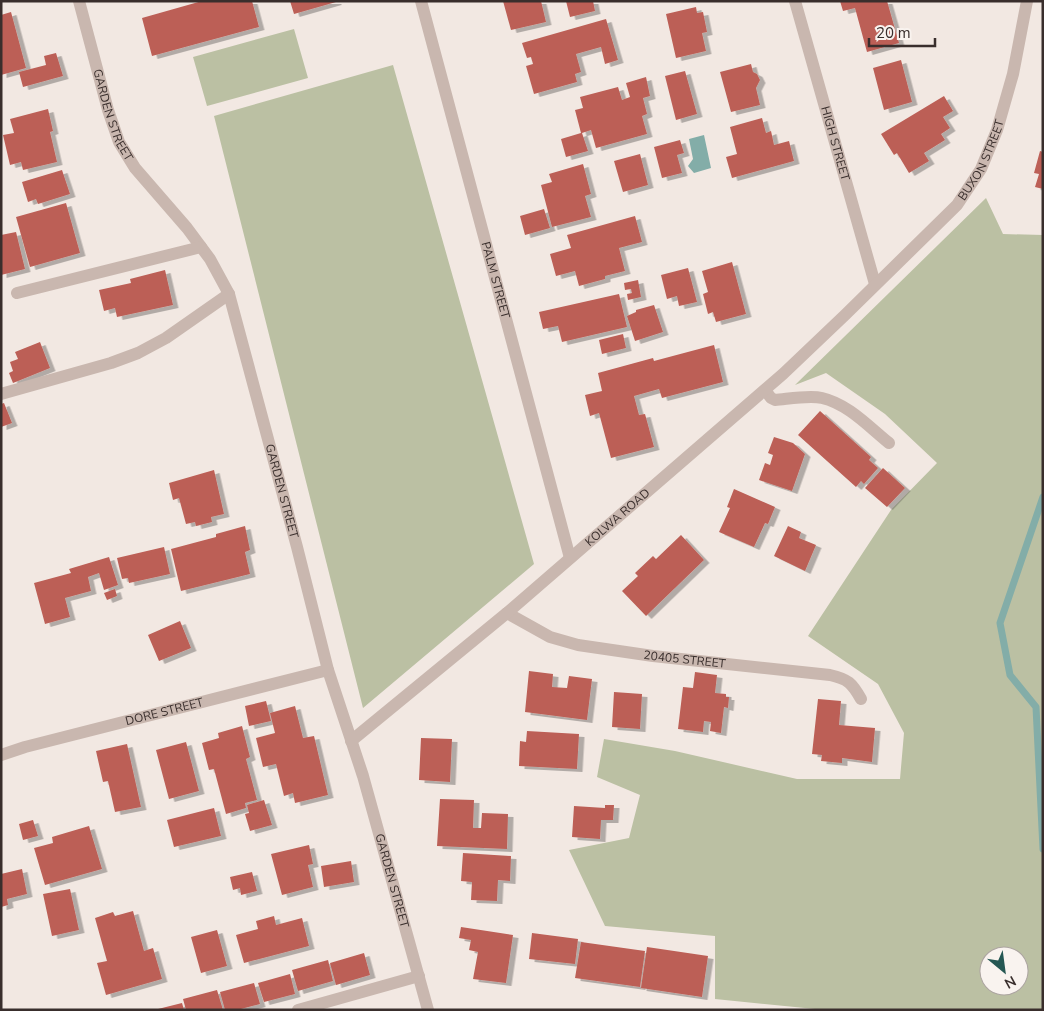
<svg xmlns="http://www.w3.org/2000/svg" width="1044" height="1011" font-family="'Nunito Sans',sans-serif">
<defs>
<filter id="shadow"><feDropShadow dx="5.5" dy="3" stdDeviation="0" flood-color="#0004"/></filter>
</defs>
<rect width="100%" height="100%" fill="#f2e8e2"/>
<path fill="#bbc0a3" fill-rule="evenodd" d="M 294,29 L 308,78 L 207,106 L 193,57 Z
M 393,65 L 534,564 L 363,708 L 214,116 Z
M 986,198 L 1003,234 L 1043,235 L 1043,1010 L 825,1010 L 715,999 L 715,936 L 605,926 L 569,850 L 629,838 L 640,795 L 597,777 L 604,739 L 675,751 L 797,779 L 900,779 L 904,733 L 878,684 L 808,636 L 891,510 L 937,463 L 885,414 L 826,373 L 795,385 ZM 989,956 L 1019,956 L 1019,986 L 989,986 Z"/>
<path fill="#83ada8" d="M 704,135 L 711,168 L 694,173 L 688,166 L 693,159 L 689,139 Z"/>
<g fill="none" stroke-linecap="round" stroke-linejoin="round">
<path stroke="#83ada8" stroke-width="7" d="M 1043,497 L 1000,623 L 1010,675 L 1036,707 L 1043,849"/>
</g>
<path fill="#bc5f56" filter="url(#shadow)" d="M 202,1 L 252,1 L 259,27 L 152,56 L 142,18 Z
M 290,1 L 336,1 L 336,2 L 294,14 Z
M 503,1 L 541,1 L 546,22 L 511,30 Z
M 566,1 L 593,1 L 595,11 L 570,17 Z
M 840,1 L 887,1 L 899,43 L 867,52 L 855,8 L 843,11 Z
M 696,7 L 697,13 L 703,12 L 707,32 L 702,33 L 706,51 L 676,58 L 666,14 Z
M 11,12 L 26,68 L 1,75 L 1,15 Z
M 606,19 L 618,60 L 605,64 L 601,47 L 576,54 L 581,72 L 575,74 L 577,82 L 534,94 L 526,66 L 533,64 L 531,57 L 527,58 L 522,43 Z
M 56,53 L 63,76 L 23,87 L 19,72 L 46,65 L 44,56 Z
M 901,60 L 912,102 L 884,110 L 873,68 Z
M 751,64 L 753,72 L 757,74 L 760,80 L 756,88 L 760,105 L 731,112 L 720,72 Z
M 685,71 L 697,114 L 676,120 L 665,76 Z
M 646,77 L 650,96 L 643,98 L 647,114 L 642,116 L 647,134 L 596,148 L 591,130 L 582,133 L 588,151 L 566,157 L 561,139 L 581,133 L 575,110 L 583,108 L 580,97 L 618,87 L 622,100 L 630,97 L 626,83 Z
M 944,96 L 953,111 L 943,117 L 950,128 L 941,134 L 945,140 L 924,153 L 929,161 L 909,173 L 897,153 L 894,155 L 881,134 Z
M 48,109 L 53,131 L 50,132 L 57,162 L 23,170 L 21,162 L 10,165 L 3,135 L 14,133 L 10,119 Z
M 762,118 L 766,133 L 771,131 L 774,145 L 789,141 L 794,161 L 732,178 L 726,157 L 737,154 L 730,127 Z
M 680,140 L 684,153 L 677,155 L 682,173 L 662,178 L 654,147 Z
M 1040,151 L 1043,152 L 1043,189 L 1035,187 L 1039,174 L 1034,173 Z
M 640,154 L 648,185 L 623,192 L 614,161 Z
M 583,164 L 591,194 L 585,196 L 591,217 L 552,227 L 541,185 L 552,182 L 549,174 Z
M 62,170 L 70,194 L 38,204 L 36,199 L 28,202 L 22,182 Z
M 66,203 L 80,253 L 30,267 L 16,217 Z
M 544,209 L 550,228 L 525,235 L 520,216 Z
M 635,216 L 642,242 L 619,248 L 625,271 L 605,276 L 605,279 L 579,286 L 575,271 L 556,276 L 550,254 L 571,248 L 567,235 Z
M 16,232 L 25,269 L 1,275 L 1,235 Z
M 732,262 L 746,314 L 716,322 L 713,312 L 708,314 L 703,294 L 708,292 L 702,271 Z
M 688,268 L 697,302 L 679,306 L 677,296 L 667,299 L 661,275 Z
M 165,270 L 173,305 L 117,317 L 115,308 L 104,311 L 99,290 L 131,283 L 130,279 Z
M 638,280 L 641,297 L 628,300 L 627,294 L 632,293 L 631,289 L 625,290 L 624,283 Z
M 619,294 L 627,327 L 562,342 L 558,326 L 543,329 L 539,312 Z
M 654,305 L 663,332 L 635,341 L 627,316 L 636,312 L 636,310 Z
M 623,334 L 626,348 L 602,354 L 599,340 Z
M 40,342 L 50,368 L 13,383 L 9,373 L 13,371 L 10,362 L 18,359 L 15,352 Z
M 714,345 L 723,382 L 662,398 L 659,389 L 634,396 L 639,415 L 645,414 L 654,447 L 611,458 L 599,413 L 590,416 L 585,395 L 602,391 L 598,373 L 653,358 L 654,361 Z
M 4,403 L 12,423 L 1,427 L 1,404 Z
M 820,411 L 871,457 L 869,460 L 878,468 L 864,484 L 861,481 L 856,487 L 798,435 Z
M 774,437 L 793,443 L 805,454 L 792,491 L 759,480 L 765,463 L 770,465 L 773,455 L 768,453 Z
M 883,468 L 905,488 L 887,507 L 865,488 Z
M 214,470 L 224,514 L 211,517 L 212,522 L 196,526 L 195,522 L 186,524 L 179,498 L 173,500 L 169,483 Z
M 734,489 L 775,507 L 768,524 L 765,523 L 754,547 L 719,532 L 730,508 L 727,507 Z
M 245,526 L 250,550 L 245,552 L 250,574 L 181,591 L 171,549 L 216,537 L 216,534 Z
M 788,526 L 801,532 L 799,538 L 816,545 L 805,571 L 774,556 Z
M 681,535 L 704,560 L 646,616 L 622,591 L 638,576 L 635,573 L 653,556 L 656,559 Z
M 164,547 L 170,574 L 129,583 L 128,578 L 122,579 L 117,558 Z
M 109,557 L 118,585 L 104,590 L 99,573 L 88,577 L 91,591 L 65,598 L 70,617 L 45,624 L 34,583 L 71,573 L 69,569 Z
M 115,589 L 117,596 L 107,600 L 104,593 Z
M 180,621 L 191,648 L 159,661 L 148,635 Z
M 529,671 L 553,674 L 552,687 L 567,688 L 569,676 L 592,679 L 587,720 L 525,712 Z
M 695,672 L 717,675 L 715,693 L 726,694 L 726,697 L 729,697 L 728,708 L 724,707 L 721,733 L 710,731 L 711,722 L 704,721 L 703,732 L 678,729 L 683,687 L 693,688 Z
M 614,692 L 642,694 L 640,729 L 612,727 Z
M 818,699 L 841,701 L 839,725 L 875,728 L 872,762 L 842,758 L 842,763 L 821,761 L 822,755 L 812,754 Z
M 266,701 L 271,721 L 249,726 L 245,706 Z
M 295,706 L 303,738 L 314,736 L 328,795 L 295,803 L 293,793 L 284,796 L 276,764 L 263,767 L 256,738 L 275,733 L 270,713 Z
M 242,726 L 250,757 L 246,759 L 257,800 L 245,803 L 246,808 L 226,814 L 214,769 L 209,770 L 202,743 L 219,738 L 218,733 Z
M 527,731 L 579,734 L 577,769 L 519,766 L 520,741 L 526,742 Z
M 421,738 L 452,739 L 450,782 L 419,780 Z
M 186,742 L 199,791 L 169,799 L 156,750 Z
M 127,744 L 141,807 L 115,812 L 108,781 L 103,782 L 96,751 Z
M 440,799 L 474,800 L 473,828 L 481,828 L 482,813 L 508,814 L 507,849 L 437,846 Z
M 264,800 L 272,825 L 250,831 L 245,814 L 249,813 L 247,805 Z
M 605,805 L 614,805 L 613,820 L 601,820 L 600,839 L 572,837 L 574,806 L 605,808 Z
M 214,808 L 221,836 L 174,847 L 167,820 Z
M 33,820 L 38,836 L 23,840 L 19,824 Z
M 89,826 L 102,869 L 45,885 L 34,848 L 53,843 L 52,837 Z
M 309,845 L 313,864 L 308,865 L 313,887 L 282,895 L 271,854 Z
M 463,853 L 511,856 L 510,881 L 498,880 L 497,901 L 471,900 L 472,882 L 461,881 Z
M 351,861 L 354,882 L 324,887 L 321,866 Z
M 22,869 L 27,894 L 7,899 L 8,905 L 1,907 L 1,874 Z
M 252,872 L 257,891 L 241,895 L 240,888 L 233,890 L 230,877 Z
M 70,889 L 79,930 L 52,936 L 43,894 Z
M 133,911 L 144,951 L 153,948 L 162,979 L 106,995 L 97,963 L 107,961 L 95,918 L 113,912 L 115,916 Z
M 274,916 L 276,925 L 302,918 L 309,946 L 244,963 L 236,935 L 258,929 L 256,921 Z
M 461,927 L 513,935 L 506,983 L 473,979 L 478,952 L 469,950 L 471,940 L 459,938 Z
M 217,930 L 227,966 L 201,973 L 191,937 Z
M 532,933 L 578,939 L 575,964 L 529,959 Z
M 581,942 L 645,951 L 640,987 L 575,978 Z
M 647,947 L 708,956 L 702,997 L 641,988 Z
M 364,953 L 370,975 L 336,985 L 330,963 Z
M 328,960 L 333,981 L 298,991 L 292,970 Z
M 290,974 L 295,994 L 264,1002 L 258,983 Z
M 254,983 L 260,1004 L 237,1010 L 225,1010 L 220,992 Z
M 217,990 L 223,1010 L 186,1010 L 183,999 Z
M 182,1003 L 184,1010 L 158,1010 L 158,1009 Z"/>
<g fill="none" stroke-linecap="round" stroke-linejoin="round">
<g stroke="#c9b7af" stroke-width="12">
<path id="s1" d="M 79,1 L 108,110 L 119,142 L 135,168 L 187,228 L 210,259 L 229,294 L 297,547 L 328,670 L 363,776 L 428,1010"/>
<path id="s2" d="M 421,1 L 570,558"/>
<path id="s3" d="M 795,1 L 875,284"/>
<path d="M 17,293 L 201,247"/>
<path d="M 765,390 L 771,398 L 775,400 C 788,399 809,395 822,398 C 848,404 868,426 889,443"/>
<path d="M 1,394 L 111,363 L 138,353 L 166,338 L 229,294"/>
<path id="s4" d="M 507,613 L 550,637 L 578,645 L 653,656 L 830,675 C 848,679 852,683 861,699"/>
<path id="s5" d="M 351,741 L 507,613 L 783,374 L 845,315 L 957,205 L 981,169 L 997,130 L 1013,74 L 1027,1"/>
<path id="s6" d="M 1,755 L 25,747 L 328,670"/>
<path d="M 298,1010 L 419,976"/>
</g>
</g>
<g text-anchor="middle" dominant-baseline="central" stroke-width="5" stroke-linejoin="round" paint-order="stroke">
<g font-size="12" fill="#392e2c" stroke="#f9f3ef">
<text stroke="none"><textPath href="#s1" startOffset="119">GARDEN STREET</textPath></text>
<text stroke="none"><textPath href="#s3" startOffset="148">HIGH STREET</textPath></text>
<text stroke="none"><textPath href="#s5" startOffset="861">BUXON STREET</textPath></text>
<text stroke="none"><textPath href="#s2" startOffset="289">PALM STREET</textPath></text>
<text stroke="none"><textPath href="#s1" startOffset="539">GARDEN STREET</textPath></text>
<text stroke="none"><textPath href="#s5" startOffset="348">KOLWA ROAD</textPath></text>
<text stroke="none"><textPath href="#s4" startOffset="186">20405 STREET</textPath></text>
<text stroke="none"><textPath href="#s6" startOffset="169">DORE STREET</textPath></text>
<text stroke="none"><textPath href="#s1" startOffset="944">GARDEN STREET</textPath></text>
</g>
</g>
<rect width="1044" height="1011" fill="none" stroke="#392e2c" stroke-width="5"/>
<g transform="translate(1004 971) rotate(151)"><circle r="24" fill="#f9f3ef" stroke="#aca4a1"/>
<path d="M0-4L9 19L0 12L-9 19Z" fill="#255753"/>
<text y="-8" font-size="14" font-weight="bold" text-anchor="middle" fill="#392e2c">N</text>
</g>
<path d="M869 38v8h66v-8" fill="none" stroke="#392e2c" stroke-width="2.5"/>
<text x="876" y="38" font-size="15" fill="#392e2c" stroke="#f9f3ef" stroke-width="4" paint-order="stroke">20 m</text>
</svg>
